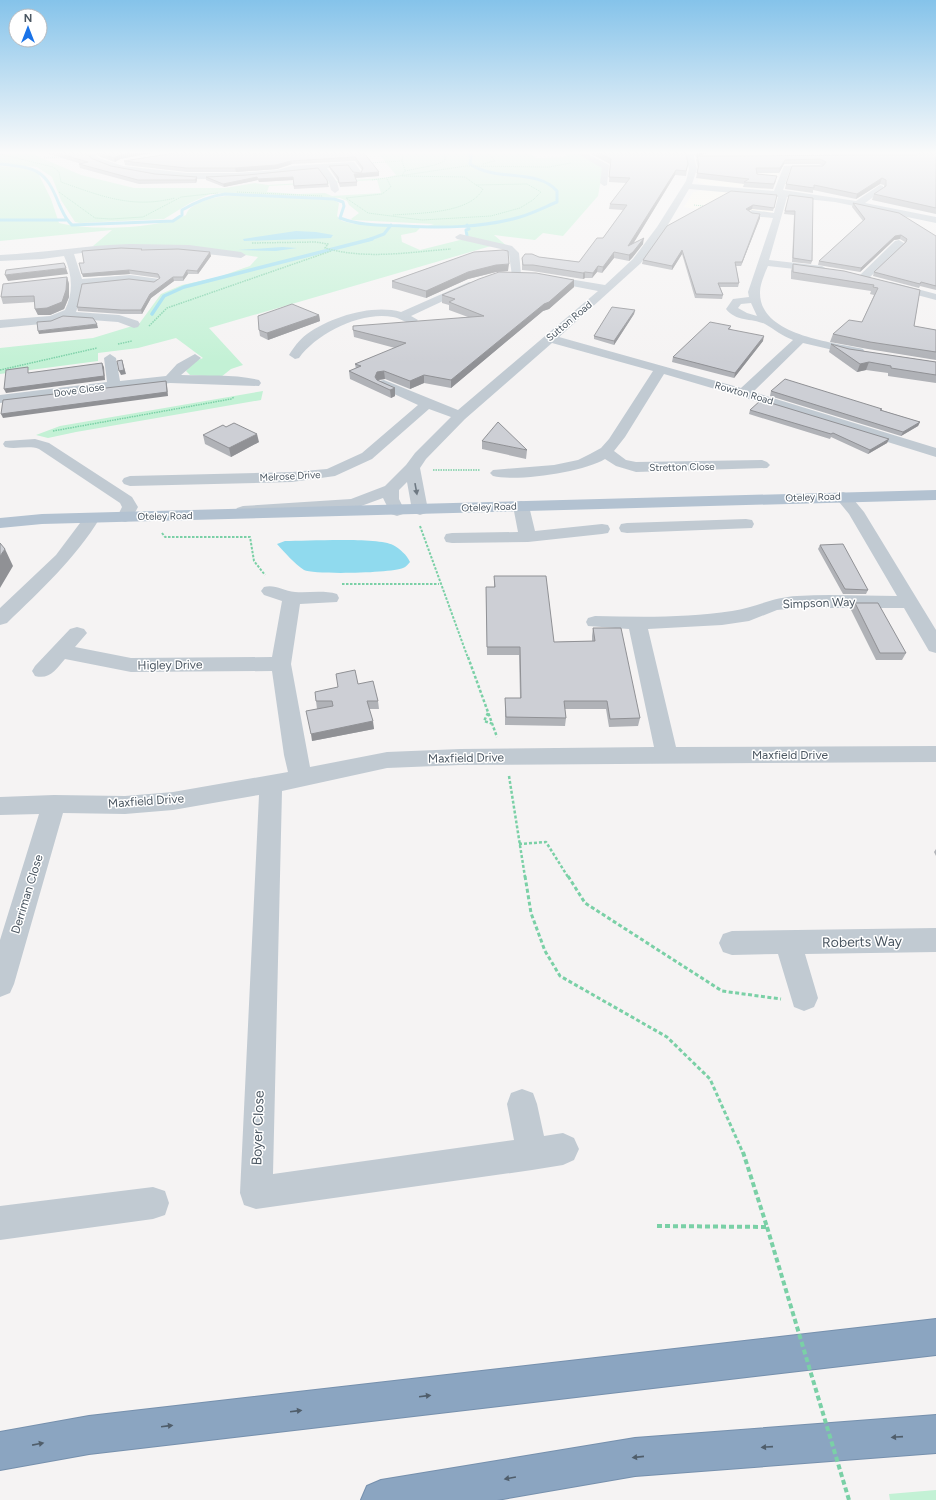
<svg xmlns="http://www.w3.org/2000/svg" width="936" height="1500" font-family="Figtree,sans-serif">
<rect width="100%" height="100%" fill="#f5f3f3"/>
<path fill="#fdf9ef" d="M 722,153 L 774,153 L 784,155 L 770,162 L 782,166 L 773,188 L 766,189 L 708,185 L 698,182 L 698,172 L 722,161 Z
M 704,190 L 763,194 L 777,198 L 770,218 L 719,213 L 684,207 L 693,192 Z"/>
<path fill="#c3f1d5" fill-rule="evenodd" d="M 0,153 L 30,153 L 81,175 L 134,188 L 225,188 L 255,183 L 268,185 L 385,178 L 396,175 L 378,153 L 530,153 L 536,158 L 565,157 L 566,155 C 579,152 594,160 603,168 L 598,196 L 563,236 L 543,233 L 535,240 L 494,235 L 508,247 L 467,236 L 466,230 L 469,228 L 468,226 L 420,228 L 416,232 L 401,235 L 402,242 L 420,250 L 464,239 L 491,246 L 209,328 L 243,365 L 231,369 L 221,377 L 190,375 L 186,371 L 193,362 L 203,358 L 176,338 L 138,348 L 98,353 L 98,361 L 0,374 L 0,348 L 93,338 L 139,324 L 161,294 L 182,285 L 219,277 L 244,268 L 250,266 L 258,257 L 227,252 L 93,246 L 112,230 L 0,241 L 0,166 L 23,168 L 38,173 L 51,199 L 59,223 C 90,231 158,229 186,215 C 190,200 222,196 235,195 L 334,200 L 339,203 L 337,216 L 342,221 L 354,224 L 420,228 L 434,224 L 352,220 L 351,219 L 359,213 L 349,205 L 347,201 L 340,198 L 222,193 L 210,194 L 190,203 L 164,219 L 80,223 L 75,222 L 61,200 L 52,177 L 37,167 L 0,164 ZM 377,180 L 381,193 L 332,196 L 325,193 L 299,194 L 267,192 L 269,186 Z
M 263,391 L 261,400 L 76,432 L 48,438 L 36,435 L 60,426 Z
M 936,1490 L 936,1500 L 890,1500 L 889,1494 Z"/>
<path fill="#90daee" d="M 296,231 L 316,232 L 333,235 L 331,238 L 244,241 L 243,239 Z
M 282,247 L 297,248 L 276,251 L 238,250 Z
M 285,541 C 306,541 378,537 393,545 C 400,549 407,555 410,562 C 408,564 406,567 403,568 C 393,573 314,575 304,570 C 295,564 285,553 277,544 Z"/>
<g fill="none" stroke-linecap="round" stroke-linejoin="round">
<path stroke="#90daee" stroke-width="3" d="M 0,164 C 37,168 45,169 59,204 C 63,212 65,219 72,225 L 173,221 L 182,215 L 182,210 C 196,202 209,196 225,194 L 334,199 L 343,202 L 344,206 L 340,218 C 361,226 381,225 404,226 C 443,228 482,228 520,217 C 533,213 545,207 557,202 L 557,191 C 537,168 496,182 470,164 L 471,157 L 468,153
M 0,220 L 66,220
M 467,225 L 469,229 L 466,230 L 467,236
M 368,240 L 384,234 L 391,225"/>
<path stroke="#90daee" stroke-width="3.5" d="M 152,314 L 164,296 L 184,287 L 372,239"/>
<g stroke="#7690ad" stroke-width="2">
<path id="highway" d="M 936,1319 L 936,1355 L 89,1454 L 0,1470 L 0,1432 L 89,1416 Z
M 936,1415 L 936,1453 L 635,1476 L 497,1500 L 361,1500 L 367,1486 L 381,1480 L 635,1438 Z"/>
</g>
<path stroke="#7ad0a6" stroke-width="1" stroke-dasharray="1 1" stroke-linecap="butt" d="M 0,154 L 53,167 L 59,172 L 61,182 C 101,196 132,209 175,198
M 44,158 L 63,157
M 369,163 L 402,161
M 483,164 L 495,161 L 489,153
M 405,171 L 435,165 L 445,161 L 445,155 L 443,153
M 387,179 L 391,187 L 382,194 L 346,198 L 368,213 L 422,220 L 491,216 L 520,208 L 533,200 L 541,192 L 527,184 L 476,185 L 465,177 L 402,176 L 405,170 L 402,161 L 403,155 L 400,153
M 372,180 L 466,166 L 549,167 L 571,163
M 59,192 L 95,218 L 111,219 L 143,217 L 181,197 L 218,193
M 237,192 L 322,196
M 694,205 L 703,206
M 393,215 C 418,213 470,214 483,189 L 476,185"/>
<path stroke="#7ad0a6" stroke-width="1.5" stroke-dasharray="1.5 1" stroke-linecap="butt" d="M 252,243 L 316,242 L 328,244 L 325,248 C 367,260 409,252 451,249
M 149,326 L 167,308 L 331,251
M 118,344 L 132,341
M 0,370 L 97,348
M 53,431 L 231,399 L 234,397
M 433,470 L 480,470"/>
<path stroke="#7ad0a6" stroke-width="2" stroke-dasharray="2.5 1.5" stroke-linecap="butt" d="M 420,526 L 468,658
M 162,533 L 165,537 L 250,537 L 254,561 L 265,575
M 342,584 L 439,584"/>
<path stroke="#7ad0a6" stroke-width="2.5" stroke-dasharray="3 2" stroke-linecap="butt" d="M 468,657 L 497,737
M 488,713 L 484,721 L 493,724
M 509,776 L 525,877
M 519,844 L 546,842 L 568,877"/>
<path stroke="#7ad0a6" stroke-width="3" stroke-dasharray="4 2.5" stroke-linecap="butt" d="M 525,876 L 531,913 L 545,951 L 560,976 L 667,1037 L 710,1079 L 743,1153
M 568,876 L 585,903 L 722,991 L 781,999"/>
<path stroke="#7ad0a6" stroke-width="4" stroke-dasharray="5 3" stroke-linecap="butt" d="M 657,1226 L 767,1227 L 743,1152"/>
<path fill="#c1cad2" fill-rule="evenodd" d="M 84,153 L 93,153 L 99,158 L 123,166 L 187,173 L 236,173 L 277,170 L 292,166 L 351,162 L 354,162 L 362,173 L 361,175 L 355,175 L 349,167 L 327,168 L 337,182 L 339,190 L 335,193 L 331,190 L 329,182 L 319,169 C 292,170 265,176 237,178 C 205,181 105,179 84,153 Z
M 576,153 L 586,153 L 609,165 L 607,185 L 604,186 L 600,183 L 602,168 Z
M 685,153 L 693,153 L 697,169 L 692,184 L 774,191 L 784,166 L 819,165 L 823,167 L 822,169 L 790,170 L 783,190 L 856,201 L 880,185 L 883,186 L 883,190 L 865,203 L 936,217 L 936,223 L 835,202 L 787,197 L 769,260 L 822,266 L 827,269 L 822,272 L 768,266 C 765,273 760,284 760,292 C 759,336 833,342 863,349 L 865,352 L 859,356 L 803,343 L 753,392 L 936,448 L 936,457 L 739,396 L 664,374 L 625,437 L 614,451 L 626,460 L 636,462 L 762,460 L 767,462 L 770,465 L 767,468 L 636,472 L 616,466 L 605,459 C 584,472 517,482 493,476 L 490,473 L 493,470 L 554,465 L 578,460 L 590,454 L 601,448 L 609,439 L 653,371 L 552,343 L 465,419 L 426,459 L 420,468 L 428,510 L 426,513 L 420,515 L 414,513 L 412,510 L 407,482 L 399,490 L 399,499 L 405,511 L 403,514 L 397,516 L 391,514 L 383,498 L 353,509 L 243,516 L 237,514 L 235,511 L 237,508 L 243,506 L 351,499 L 385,486 L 406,465 L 415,453 L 451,417 L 429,409 L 372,459 L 335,476 L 292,482 L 130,486 L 124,484 L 122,481 L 124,478 L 130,476 L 292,472 L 327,469 L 362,453 L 418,405 L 379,387 L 377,384 L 379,381 L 384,380 L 458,410 L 598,291 L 541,280 L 540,278 L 541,276 L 545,275 L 605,285 L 633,259 L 657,227 L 686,181 L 689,169 ZM 689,189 L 778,197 L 774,213 L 752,210 L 747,213 L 752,216 L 773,218 L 748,292 L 749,297 L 733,299 L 726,309 C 736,322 752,318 765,324 C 774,329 782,336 793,340 L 741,388 L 559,337 L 641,263 L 666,228 ZM 751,303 L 757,316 L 747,313 L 738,308 L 741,304 Z
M 460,234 L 512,246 L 519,253 L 521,274 L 516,277 L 512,276 L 509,254 L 505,250 L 457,239 L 455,237 Z
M 899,240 L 904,243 L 903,245 L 867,280 L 859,280 L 858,278 L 859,276 L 895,241 Z
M 130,244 L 189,245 L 241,252 L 246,255 L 241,258 C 186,251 129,245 74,254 L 82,279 L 130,275 L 159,279 L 160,281 L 155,284 L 130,281 L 82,286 L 81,297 L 76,312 L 119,315 L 138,321 L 140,324 L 138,327 L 134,328 L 118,322 L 64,318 L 52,323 L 0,328 L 0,320 L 50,316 L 65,310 C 74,292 72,273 64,256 L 42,259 L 0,261 L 0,255 C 44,253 86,245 130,244 Z
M 469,282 L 473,283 L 474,285 L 473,287 L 411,316 L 418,320 L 416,322 C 407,325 401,318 393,317 C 361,311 317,333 299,358 L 295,359 L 289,355 C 294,347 299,340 307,334 C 331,317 372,304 401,312 Z
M 891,282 L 936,294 L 936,300 L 887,287 L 886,285 Z
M 110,354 L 116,358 L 120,381 L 166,376 L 177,364 L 195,354 L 201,358 L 181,375 C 207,376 234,374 259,380 L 261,383 L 259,386 L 170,383 L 0,403 L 0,395 L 107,382 L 104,358 Z
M 35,439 L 49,443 L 132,497 L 138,507 L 131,520 L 125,522 L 119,520 L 117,517 L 122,507 L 120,503 L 39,449 C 28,445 16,450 5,447 L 3,444 L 5,441 Z
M 843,492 L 849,494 L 864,512 L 936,630 L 936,653 L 929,651 L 904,608 L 796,608 L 777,610 L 749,621 L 722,625 L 648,629 L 676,747 L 936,746 L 936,762 L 460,765 L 387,768 L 282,791 L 273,1174 L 514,1140 L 507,1104 L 511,1093 L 522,1089 L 533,1093 L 537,1104 L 544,1136 L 563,1133 L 574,1138 L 579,1149 L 574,1160 L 563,1165 L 532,1170 L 256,1209 L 244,1205 L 240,1193 L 259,795 L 173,810 L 125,814 L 63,813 L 14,984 L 10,993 L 0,997 L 0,940 L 39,814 L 0,815 L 0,797 L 54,795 L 125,796 L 173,792 L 288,772 L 284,755 L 272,671 L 131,672 L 65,659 C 56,669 50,680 35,676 L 32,671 L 35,666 L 70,629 L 77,627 L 84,629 L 87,633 L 75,647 L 131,658 L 272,657 L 282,601 L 264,595 L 261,591 L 264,587 C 275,584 283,591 295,592 C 309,593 323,590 337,594 L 339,598 L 337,602 L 300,604 L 291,664 L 310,767 L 387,752 L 460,749 L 654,747 L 629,629 L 588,626 L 586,622 L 588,618 L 595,616 C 640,617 687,618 732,611 C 754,608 773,597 797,596 C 830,594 864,596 897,596 L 849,514 L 835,497 L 837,494 Z
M 521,501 L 527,503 L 529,506 L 535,531 L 602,524 L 608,525 L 610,529 L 608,533 L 602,534 L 528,542 L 452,543 L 446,542 L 444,538 L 446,534 L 452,533 L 518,532 L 513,506 L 515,503 Z
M 92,513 L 98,515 L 100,518 C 75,559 41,590 7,623 L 0,625 L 0,608 L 56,555 L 86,515 Z
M 746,519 L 752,520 L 754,524 L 752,528 L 627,533 L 621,532 L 619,528 L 621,524 L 627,523 Z
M 936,928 L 936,952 L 805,954 L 818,998 L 814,1007 L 804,1011 L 794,1007 L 778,954 L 732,955 L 723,952 L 719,943 L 723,934 L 732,931 Z
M 153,1187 L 165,1191 L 169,1203 L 165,1215 L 153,1219 L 0,1240 L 0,1206 Z"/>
<path fill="#b3c2d1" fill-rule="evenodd" d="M 936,490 L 936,500 L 42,524 L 0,528 L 0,518 L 42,514 Z"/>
<use href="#highway" fill="#8ba5c1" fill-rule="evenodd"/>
<path stroke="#7ad0a6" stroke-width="4" stroke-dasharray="5 3" stroke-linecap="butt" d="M 767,1227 L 849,1500"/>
</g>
<path fill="#b0b2b7" d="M 46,153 L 85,153 L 93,159 L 111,166 L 155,174 L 197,177 L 197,180 L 196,183 L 139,184 L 80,168 L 79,164 L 82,164 Z
M 95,153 L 152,153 L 120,159 L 115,162 L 100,157 Z
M 364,153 L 379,172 L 379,176 L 355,178 L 357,182 L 357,186 L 340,187 L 338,181 L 330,169 L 329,166 L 353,172 L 361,173 L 362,170 L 355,161 L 292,164 L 277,169 L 236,172 L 187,172 L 125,165 L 124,161 Z
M 589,153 L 686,153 L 687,169 L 686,176 L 675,175 L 633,244 L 643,244 L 632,258 L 629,261 L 614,258 L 602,273 L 597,272 L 592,278 L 585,278 L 583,279 L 532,271 L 522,270 L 522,258 L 539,257 L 579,262 L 603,238 L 623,210 L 609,209 L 610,204 L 626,183 L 609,182 L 610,164 Z
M 694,153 L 707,153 L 700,156 L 916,155 L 916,153 L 936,153 L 936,214 L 872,200 L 874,194 L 884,187 L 884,185 L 880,184 L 856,199 L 813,190 L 813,193 L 785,189 L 786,184 L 823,166 L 819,164 L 784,164 L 779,173 L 757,173 L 757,174 L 776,181 L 773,189 L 743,187 L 744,184 L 696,178 L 698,168 L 696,160 L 697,157 L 696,157 Z
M 318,168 L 328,184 L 329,187 L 294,189 L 293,180 L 259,182 L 258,180 L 224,187 L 206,180 L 206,177 L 247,175 Z
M 777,195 L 773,211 L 752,209 L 749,211 L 760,218 L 741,266 L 736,266 L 739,283 L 738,287 L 720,287 L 723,295 L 722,299 L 695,298 L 682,254 L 672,270 L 642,264 L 643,260 L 667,226 Z
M 789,195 L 813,198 L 812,261 L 811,264 L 792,262 L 794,215 L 784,214 Z
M 853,203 L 936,236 L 936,290 L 920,286 L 919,288 L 873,276 L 874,272 L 905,242 L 900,239 L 894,240 L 860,272 L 818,265 L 819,261 L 863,221 L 852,207 Z
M 143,250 L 211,256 L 198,274 L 188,274 L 183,281 L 174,281 L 151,298 L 142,314 L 122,314 L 78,311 L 77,307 L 154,282 L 160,278 L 159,278 L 130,274 L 83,277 L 84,263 Z
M 474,252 L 508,271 L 496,272 L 468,279 L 426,298 L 392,288 L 392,281 Z
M 793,264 L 920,290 L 914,326 L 936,330 L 936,360 L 868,349 L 830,342 L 833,334 L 862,322 L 874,295 L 870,294 L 871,291 L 791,279 L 791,271 Z
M 67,277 L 69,284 L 69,297 L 64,309 L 50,315 L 38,315 L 35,309 L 35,302 L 3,304 L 1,297 Z
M 574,287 L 549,309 L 543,311 L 451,388 L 424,383 L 410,389 L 385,379 L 378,380 L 395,388 L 395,396 L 391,398 L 350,379 L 349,371 L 356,369 L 355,364 L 395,348 L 354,337 L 353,330 L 468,317 L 449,310 L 449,305 L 442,303 L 442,295 Z
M 635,310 L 634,314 L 614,345 L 594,339 L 594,336 Z
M 319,315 L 320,321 L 268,340 L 260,336 L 259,330 Z
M 731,326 L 730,329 L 763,341 L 734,378 L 672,362 L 673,357 Z
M 831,344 L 849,349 L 936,362 L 936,383 L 888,376 L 888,373 L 866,370 L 857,372 L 829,352 Z
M 771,391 L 881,410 L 920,422 L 918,426 L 901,436 L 770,396 Z
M 750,410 L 889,439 L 887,443 L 868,454 L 831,437 L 830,439 L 749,414 Z
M 203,435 L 259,442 L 231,457 L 205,444 Z
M 482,441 L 527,450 L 526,459 L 482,449 Z
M 820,545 L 868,590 L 866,594 L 843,594 L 818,549 Z
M 494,576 L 554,642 L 592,641 L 592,636 L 593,628 L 640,718 L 638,726 L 609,727 L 606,709 L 565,709 L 566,718 L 565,726 L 505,725 L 505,698 L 520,698 L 519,655 L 487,655 L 486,587 L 494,587 Z
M 855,603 L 906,653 L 902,660 L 876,660 L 851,610 Z
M 358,684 L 378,701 L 379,709 L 369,709 L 374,729 L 312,741 L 317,709 L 316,701 Z
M 936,849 L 936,856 L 934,852 Z"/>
<path fill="#909195" d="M 130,153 L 152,153 L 120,159 L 115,162 L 114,158 L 119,155 Z
M 696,153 L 707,153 L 696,157 Z
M 785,160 L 784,164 L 779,173 L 780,168 Z
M 291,161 L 292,164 L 277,169 L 236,172 L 235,168 Z
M 676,170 L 675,175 L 628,252 L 628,246 Z
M 379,172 L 379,176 L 354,178 L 354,174 Z
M 197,177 L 197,180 L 196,183 L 195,180 Z
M 257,177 L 258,180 L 224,187 L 223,184 Z
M 293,177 L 293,180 L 259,182 L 258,179 Z
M 882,178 L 880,184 L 856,199 L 857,194 Z
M 753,205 L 752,209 L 746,212 L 746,209 Z
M 760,214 L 760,218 L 741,266 L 742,262 Z
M 901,235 L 900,239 L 894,240 L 860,272 L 861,268 L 895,236 Z
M 644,238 L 643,244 L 632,258 L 629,261 L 629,255 Z
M 682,250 L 682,254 L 672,270 L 672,266 Z
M 210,252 L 211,256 L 198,274 L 197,271 Z
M 614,252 L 614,258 L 602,273 L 603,267 Z
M 509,264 L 508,271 L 496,272 L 468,279 L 426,298 L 426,291 L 468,272 L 496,265 Z
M 598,266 L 597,272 L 592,278 L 593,273 Z
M 66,268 L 68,274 L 8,281 L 5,275 Z
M 129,270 L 130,274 L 83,277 L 82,274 Z
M 187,270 L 188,274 L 183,281 L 183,277 Z
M 585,272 L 585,278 L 583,279 L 583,273 Z
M 67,277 L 69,284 L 69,297 L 64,309 L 50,315 L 38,315 L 35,309 Z
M 173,277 L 174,281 L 151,298 L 142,314 L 141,310 L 150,294 Z
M 574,280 L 574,287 L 549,309 L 543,311 L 451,388 L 451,380 L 544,304 Z
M 635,310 L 634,314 L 614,345 L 614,341 Z
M 319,315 L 320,321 L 268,340 L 267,333 Z
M 97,324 L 98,328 L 39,334 L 38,331 Z
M 764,336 L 763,341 L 734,378 L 735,373 Z
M 122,360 L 126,374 L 121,375 L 119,371 Z
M 869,362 L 866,370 L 857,372 L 860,364 Z
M 102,363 L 104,367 L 105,380 L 6,393 L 4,389 Z
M 384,371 L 385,379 L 378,380 L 376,384 L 375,377 L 377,372 Z
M 424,375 L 424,383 L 410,389 L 410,381 Z
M 166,381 L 167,385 L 168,396 L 3,418 L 1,414 Z
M 395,388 L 395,396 L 391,398 L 390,390 Z
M 920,422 L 918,426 L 901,436 L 903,432 Z
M 257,434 L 259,442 L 231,457 L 229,448 Z
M 889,439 L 887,443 L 868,454 L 870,450 Z
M 5,549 L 13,566 L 0,588 L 0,556 Z
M 373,721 L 374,729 L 312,741 L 311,734 Z"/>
<path fill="#cdcfd5" stroke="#909195" d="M 57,153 L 85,153 L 93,159 L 111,166 L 155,174 L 197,177 L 195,180 L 138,180 L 79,164 L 88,162 Z
M 99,153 L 130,153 L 119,155 L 114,158 Z
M 175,153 L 364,153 L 379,172 L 354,174 L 357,182 L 339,183 L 338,177 L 329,166 L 348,165 L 353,172 L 361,173 L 363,168 L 355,157 L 291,161 L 276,165 L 235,168 L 186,168 L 124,161 Z
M 599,153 L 686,153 L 688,164 L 686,171 L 676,170 L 628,246 L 644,238 L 633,252 L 629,255 L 614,252 L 603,267 L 598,266 L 593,273 L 585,272 L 583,273 L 533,265 L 523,265 L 522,258 L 525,254 L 532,254 L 539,257 L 579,262 L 597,238 L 603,238 L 627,205 L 610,204 L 630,178 L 609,177 L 611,159 Z
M 917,153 L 936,153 L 936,208 L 874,194 L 886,186 L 886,180 L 882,178 L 857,194 L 814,185 L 814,188 L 786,184 L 792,166 L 823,166 L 826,162 L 820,159 L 785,160 L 780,168 L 756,168 L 757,174 L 777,176 L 774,184 L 744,182 L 749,179 L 697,173 L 699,164 L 697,156 L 917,155 Z
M 318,168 L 327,180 L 328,184 L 294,186 L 293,177 L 258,179 L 257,177 L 223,184 L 206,177 L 247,175 Z
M 731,191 L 777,195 L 774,208 L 753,205 L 746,209 L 752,213 L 760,214 L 742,262 L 735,262 L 739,283 L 718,283 L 723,295 L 696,294 L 682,250 L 672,266 L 643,260 L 667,226 Z
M 789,195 L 813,198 L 812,261 L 793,258 L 795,211 L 785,211 Z
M 853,203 L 899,213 L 936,236 L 936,286 L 921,282 L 920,284 L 874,272 L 906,242 L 907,239 L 901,235 L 895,236 L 861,268 L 819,261 L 865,219 Z
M 121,248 L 142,249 L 141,250 L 178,249 L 210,252 L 197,271 L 187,270 L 183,277 L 173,277 L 150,294 L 141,310 L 121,310 L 77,307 L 82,284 L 129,279 L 154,282 L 160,278 L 158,274 L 129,270 L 82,274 L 79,263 L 84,263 L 82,251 Z
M 503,250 L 508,251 L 509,264 L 496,265 L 468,272 L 426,291 L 392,281 L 474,252 Z
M 64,263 L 66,268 L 5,275 L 6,270 Z
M 793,264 L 844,271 L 920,290 L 914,326 L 936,330 L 936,352 L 870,342 L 833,334 L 849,320 L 862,322 L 878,288 L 873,287 L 874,285 L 793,272 Z
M 499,272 L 536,273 L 574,280 L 549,302 L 544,304 L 451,380 L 424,375 L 410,381 L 384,371 L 377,372 L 375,377 L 377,380 L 395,388 L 390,390 L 349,371 L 361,366 L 355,364 L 406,343 L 353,330 L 353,326 L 484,316 L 449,302 L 455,299 L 442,295 L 479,279 Z
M 67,277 L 66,290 L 62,302 L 47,308 L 35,309 L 34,296 L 1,297 L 3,284 Z
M 292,304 L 319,315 L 267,333 L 259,330 L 258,316 Z
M 612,307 L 635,310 L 614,341 L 594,336 Z
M 63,316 L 93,318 L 97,324 L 38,331 L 37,322 L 51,321 Z
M 710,322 L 731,326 L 728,329 L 764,336 L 735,373 L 673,357 Z
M 831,344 L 849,349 L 936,362 L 936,375 L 891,368 L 891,366 L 869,362 L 860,364 Z
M 122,360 L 124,370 L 119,371 L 117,361 Z
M 102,363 L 104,376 L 4,389 L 6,370 L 28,367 L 28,373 Z
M 785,379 L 882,409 L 880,410 L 920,422 L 903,432 L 771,391 Z
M 166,381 L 167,392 L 1,414 L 3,400 Z
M 761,400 L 889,439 L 870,450 L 833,433 L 831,434 L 750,410 Z
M 498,422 L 527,450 L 482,441 Z
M 234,423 L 257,434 L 229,448 L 203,435 L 223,425 L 226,427 Z
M 0,543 L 5,549 L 0,556 Z
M 843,544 L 868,590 L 845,589 L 820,545 Z
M 494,576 L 546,576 L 554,642 L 595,641 L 593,628 L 621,628 L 640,718 L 610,719 L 607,701 L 564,701 L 566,718 L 506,717 L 505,698 L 521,698 L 520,647 L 487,647 L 486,587 L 495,587 Z
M 855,603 L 878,603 L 906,653 L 880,653 Z
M 355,670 L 358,684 L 373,681 L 378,701 L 367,701 L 373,721 L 311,734 L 306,711 L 333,706 L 332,701 L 316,701 L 315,692 L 338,687 L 336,674 Z"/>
<defs><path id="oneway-solid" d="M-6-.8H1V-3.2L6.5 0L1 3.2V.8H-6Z"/></defs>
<use fill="#6e7983" href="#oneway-solid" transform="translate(416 489) rotate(80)"/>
<g fill="#505e6b">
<use href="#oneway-solid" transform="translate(425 1396) rotate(-7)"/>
<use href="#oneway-solid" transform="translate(296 1411) rotate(-7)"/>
<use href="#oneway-solid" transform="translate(167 1426) rotate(-7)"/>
<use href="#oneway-solid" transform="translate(897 1437) rotate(176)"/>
<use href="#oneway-solid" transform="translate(38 1444) rotate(-11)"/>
<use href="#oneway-solid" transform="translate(767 1447) rotate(176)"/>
<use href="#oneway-solid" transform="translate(638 1457) rotate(174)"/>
<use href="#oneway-solid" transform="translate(510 1478) rotate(170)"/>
</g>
<linearGradient id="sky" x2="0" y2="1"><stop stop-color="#85c3ea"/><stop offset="0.42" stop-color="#fafafa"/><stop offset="1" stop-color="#fafafa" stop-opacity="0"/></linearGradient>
<rect width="936" height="363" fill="url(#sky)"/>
<g text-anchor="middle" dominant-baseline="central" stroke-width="3" stroke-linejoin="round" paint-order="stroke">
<g font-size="10" fill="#4a5661" stroke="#fff">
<text transform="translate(569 321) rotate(-40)">Sutton Road</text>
<text transform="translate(79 390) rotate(-8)">Dove Close</text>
<text transform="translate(744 393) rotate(16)">Rowton Road</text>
<text transform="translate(682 467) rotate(-1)">Stretton Close</text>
<text transform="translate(290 476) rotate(-3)">Melrose Drive</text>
<text transform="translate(813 497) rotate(-2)">Oteley Road</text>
<text transform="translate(489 507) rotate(-2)">Oteley Road</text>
<text transform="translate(165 516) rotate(-1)">Oteley Road</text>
</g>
<g font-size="12" fill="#4a5661" stroke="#fff">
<text transform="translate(819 603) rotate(-2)">Simpson Way</text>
<text transform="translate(170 665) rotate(-1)">Higley Drive</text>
<text x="790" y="755">Maxfield Drive</text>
<text transform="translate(466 758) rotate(-1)">Maxfield Drive</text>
<text transform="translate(146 801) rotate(-4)">Maxfield Drive</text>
<text transform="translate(27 894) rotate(-73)">Derriman Close</text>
</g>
<g font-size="14" fill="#4a5661" stroke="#fff">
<text transform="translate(862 942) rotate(-1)">Roberts Way</text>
<text transform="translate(258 1128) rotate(-88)">Boyer Close</text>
</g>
</g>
<g transform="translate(28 28)"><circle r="19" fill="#ffffff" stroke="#b7bbc0"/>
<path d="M0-3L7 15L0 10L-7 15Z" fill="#1a73e8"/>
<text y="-6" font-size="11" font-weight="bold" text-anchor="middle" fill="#4a5661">N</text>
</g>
</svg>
